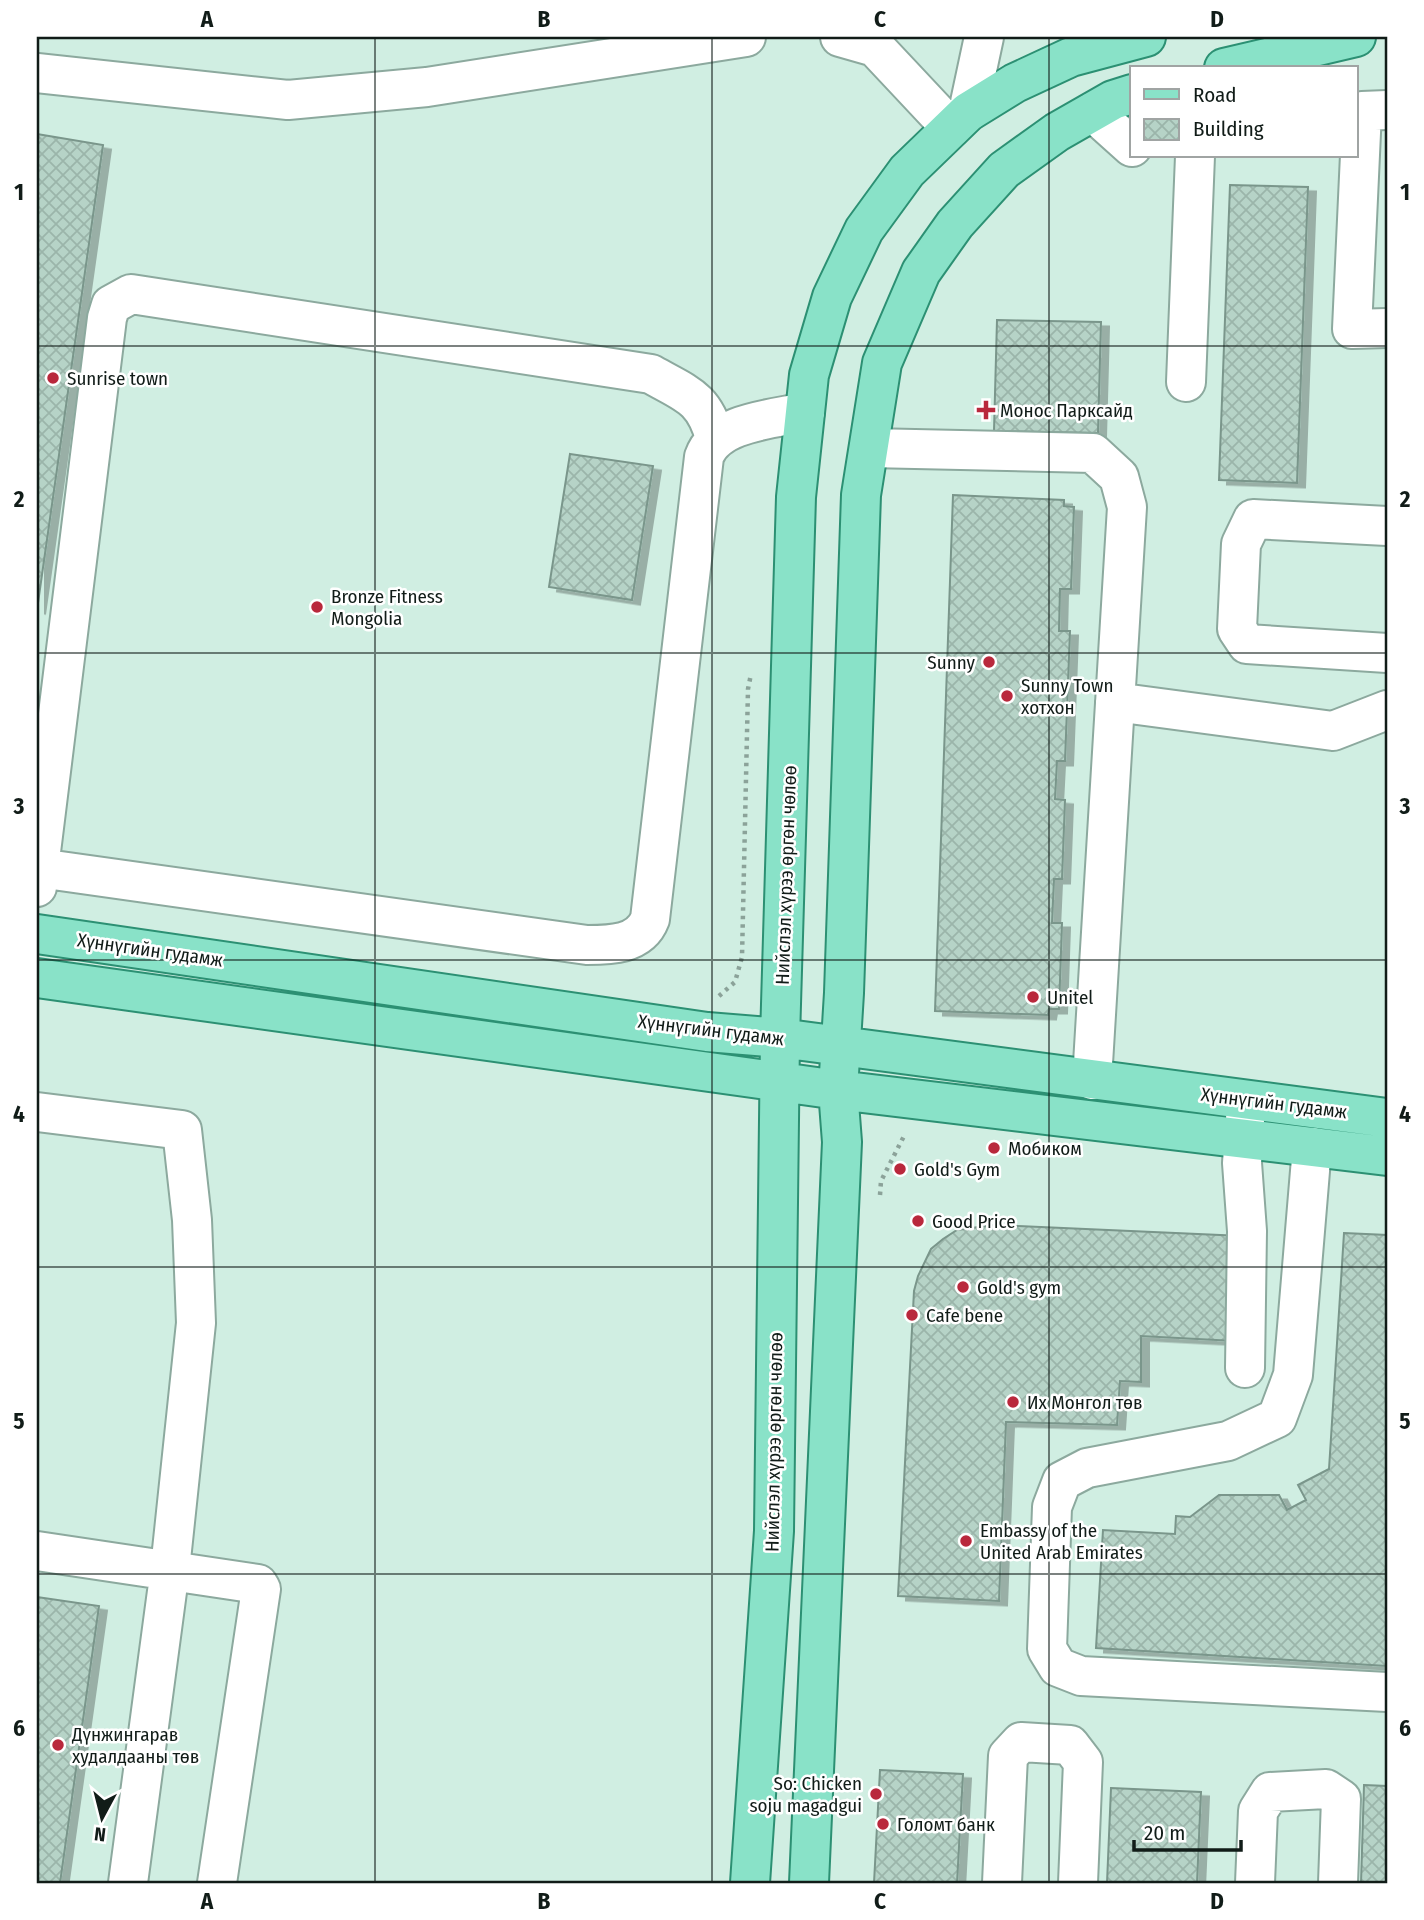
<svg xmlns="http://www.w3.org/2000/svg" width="1424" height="1920" font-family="'Fira Sans Condensed',sans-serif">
<defs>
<pattern id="building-cross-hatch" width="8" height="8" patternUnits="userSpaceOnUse" patternTransform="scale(1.75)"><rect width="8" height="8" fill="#b6d3c7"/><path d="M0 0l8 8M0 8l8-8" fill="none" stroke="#9bb5aa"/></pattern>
<filter id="shadow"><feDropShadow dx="8" dy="4.5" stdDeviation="0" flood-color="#0004"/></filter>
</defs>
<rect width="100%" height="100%" fill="#d0eee2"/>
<path fill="url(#building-cross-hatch)" stroke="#7a968b" stroke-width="2" filter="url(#shadow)" d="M 37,134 L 103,145 L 37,610 Z
M 1230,185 L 1308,187 L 1297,483 L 1219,480 Z
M 997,320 L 1101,322 L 1098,433 L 994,431 Z
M 570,454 L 653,466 L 632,600 L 549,587 Z
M 953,495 L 1064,500 L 1064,506 L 1074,507 L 1071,589 L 1060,589 L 1059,631 L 1070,631 L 1065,761 L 1057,761 L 1055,799 L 1065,800 L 1062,879 L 1054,879 L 1052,923 L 1062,923 L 1059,1009 L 1049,1009 L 1048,1015 L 935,1011 Z
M 993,1225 L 1242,1236 L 1235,1341 L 1141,1336 L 1141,1382 L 1120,1381 L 1117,1425 L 1006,1422 L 999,1601 L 898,1596 L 914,1291 L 918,1276 L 931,1249 L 943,1239 L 957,1230 Z
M 1344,1233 L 1387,1235 L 1387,1666 L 1096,1648 L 1103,1530 L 1175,1534 L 1176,1516 L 1190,1517 L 1219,1495 L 1279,1495 L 1287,1510 L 1306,1500 L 1298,1485 L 1329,1469 Z
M 37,1597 L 99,1606 L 60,1883 L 37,1883 Z
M 880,1770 L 963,1774 L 957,1883 L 874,1883 Z
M 1364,1785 L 1387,1786 L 1387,1883 L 1361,1883 Z
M 1111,1788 L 1201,1792 L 1197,1883 L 1107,1883 Z"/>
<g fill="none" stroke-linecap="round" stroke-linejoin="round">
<g stroke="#8ca99e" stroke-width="42">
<path id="minor" d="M 840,37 L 875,47 L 951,128
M 37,73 L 288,100 L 427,87 L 746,37
M 1387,110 L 1362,111 L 1352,329 L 1387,328
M 968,112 L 984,37
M 1093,112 L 1132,147
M 1186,382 L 1195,156
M 869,448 L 1093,453 L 1119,477 L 1127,507 L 1092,1080
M 1387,526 L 1253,519 L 1241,544 L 1237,629 L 1247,644 L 1387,653
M 1115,702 L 1333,731 L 1387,710
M 39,868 L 107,318 L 111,305 L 131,294 L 651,374 C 686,394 704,397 715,438
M 37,887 L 39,868 L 587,945 C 610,945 640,945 650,919 L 704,457 C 716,422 774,419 805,412
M 37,1112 L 182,1130 L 192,1220 L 196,1323 L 170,1569 L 128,1883
M 1312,1147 L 1293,1375 L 1277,1418 L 1228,1441 L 1087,1468 L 1062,1481 L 1052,1507 L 1047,1649 L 1058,1667 L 1081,1676 L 1387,1692
M 1245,1368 L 1247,1231 L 1242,1163 L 1246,1105
M 37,1551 L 258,1584 L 261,1589 L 217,1883
M 1002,1883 L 1008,1756 L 1021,1742 L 1070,1745 L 1083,1762 L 1078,1883
M 1255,1883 L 1258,1811 L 1270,1792 L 1326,1789 L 1341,1799 L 1338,1883"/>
</g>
<g stroke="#2c9073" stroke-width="42">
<path id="major" d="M 1224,68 L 1356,37
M 37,934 L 707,1032 L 780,1038 L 1387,1118
M 37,978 L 838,1090 L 1387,1156
M 750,1883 L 774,1531 L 780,1038 L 796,497 L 809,375 L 832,297 L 864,230 L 907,171 L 968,112 L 1015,83 L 1071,57 L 1146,37
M 809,1883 L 842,1142 L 838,1090 L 844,993 L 861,495 L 882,363 L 921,272 L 955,224 L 1004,170 L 1057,132 L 1113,100 L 1132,94"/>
</g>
<path stroke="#8ba299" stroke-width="4.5" stroke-dasharray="3.5 5" stroke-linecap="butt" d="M 719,996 L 735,982 L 742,957 L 748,689 L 751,674
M 880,1195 L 881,1181 L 904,1136"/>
<use href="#minor" stroke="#fff" stroke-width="38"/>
<use href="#major" stroke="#89e2c8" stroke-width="38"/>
</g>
<path fill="none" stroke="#111c18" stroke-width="2" stroke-opacity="0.55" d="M 375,37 L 375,1883M 712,37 L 712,1883M 1049,37 L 1049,1883M 37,346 L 1387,346M 37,653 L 1387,653M 37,960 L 1387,960M 37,1267 L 1387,1267M 37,1574 L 1387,1574"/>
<g fill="#b9283c" stroke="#fff" stroke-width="2.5">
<circle cx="53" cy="378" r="7"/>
<path d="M982.5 399.5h7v7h7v7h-7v7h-7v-7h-7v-7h7z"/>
<circle cx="317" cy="607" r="7"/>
<circle cx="989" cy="662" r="7"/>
<circle cx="1007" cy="696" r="7"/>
<circle cx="1033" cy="997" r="7"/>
<circle cx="994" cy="1148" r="7"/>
<circle cx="900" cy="1169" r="7"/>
<circle cx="918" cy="1221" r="7"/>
<circle cx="963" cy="1287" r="7"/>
<circle cx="912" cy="1315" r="7"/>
<circle cx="1013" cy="1402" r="7"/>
<circle cx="966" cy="1541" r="7"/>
<circle cx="58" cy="1745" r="7"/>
<circle cx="876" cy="1794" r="7"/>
<circle cx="883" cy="1824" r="7"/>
</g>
<g text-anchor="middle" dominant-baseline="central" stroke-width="5" stroke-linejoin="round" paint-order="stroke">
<g font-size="19" fill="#111c18" stroke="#fff" text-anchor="start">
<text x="67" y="378">Sunrise town</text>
<text x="1000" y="410">Монос Парксайд</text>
<text x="331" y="596">Bronze Fitness<tspan x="331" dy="22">Mongolia</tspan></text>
<text x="975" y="662" text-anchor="end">Sunny</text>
<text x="1021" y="685">Sunny Town<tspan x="1021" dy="22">хотхон</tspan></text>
<text x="1047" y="997">Unitel</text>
<text x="1008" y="1148">Мобиком</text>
<text x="914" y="1169">Gold's Gym</text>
<text x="932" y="1221">Good Price</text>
<text x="977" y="1287">Gold's gym</text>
<text x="926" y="1315">Cafe bene</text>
<text x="1027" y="1402">Их Монгол төв</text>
<text x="980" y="1530">Embassy of the<tspan x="980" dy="22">United Arab Emirates</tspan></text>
<text x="72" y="1734">Дүнжингарав<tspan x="72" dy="22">худалдааны төв</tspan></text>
<text x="862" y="1783" text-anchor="end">So: Chicken<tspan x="862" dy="22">soju magadgui</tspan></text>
<text x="897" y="1824">Голомт банк</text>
</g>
<g font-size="19" fill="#111c18" stroke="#fff">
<text transform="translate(786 875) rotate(-88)">Нийслэл хүрээ өргөн чөлөө</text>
<text transform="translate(150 950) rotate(8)">Хүннүгийн гудамж</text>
<text transform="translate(711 1030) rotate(7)">Хүннүгийн гудамж</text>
<text transform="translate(1274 1103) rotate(7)">Хүннүгийн гудамж</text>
<text transform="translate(774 1442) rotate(-89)">Нийслэл хүрээ өргөн чөлөө</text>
</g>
</g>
<rect width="1424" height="1920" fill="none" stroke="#ffffff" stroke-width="77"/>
<rect x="1130" y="66" width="228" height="91" fill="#ffffff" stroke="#a0a4a3" stroke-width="2"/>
<rect x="1144" y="89" width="35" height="10" fill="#89e2c8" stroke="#a0a4a3" stroke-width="2"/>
<text x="1193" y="102" font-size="21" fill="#111c18">Road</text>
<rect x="1144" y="119" width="35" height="21" fill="url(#building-cross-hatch)" stroke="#a0a4a3" stroke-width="2"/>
<text x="1193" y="136" font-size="21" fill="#111c18">Building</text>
<g transform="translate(102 1818) rotate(187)" stroke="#ffffff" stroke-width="5" paint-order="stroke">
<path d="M0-5L12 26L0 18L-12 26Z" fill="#111c18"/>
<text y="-10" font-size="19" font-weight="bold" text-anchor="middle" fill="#111c18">N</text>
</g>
<path d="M1134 1840v10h107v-10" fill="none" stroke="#111c18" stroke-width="3.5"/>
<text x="1144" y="1840" font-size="21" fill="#111c18" stroke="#ffffff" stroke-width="5" paint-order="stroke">20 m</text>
<rect x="38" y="38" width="1348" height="1844" fill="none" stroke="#111c18" stroke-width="2.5"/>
<g font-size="23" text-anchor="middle" font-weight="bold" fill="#111c18">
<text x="207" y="27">A</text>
<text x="544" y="27">B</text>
<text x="880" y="27">C</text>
<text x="1217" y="27">D</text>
<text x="19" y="200">1</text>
<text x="1405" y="200">1</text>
<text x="19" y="507">2</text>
<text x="1405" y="507">2</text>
<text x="19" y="814">3</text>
<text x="1405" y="814">3</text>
<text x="19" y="1122">4</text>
<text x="1405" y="1122">4</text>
<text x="19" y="1429">5</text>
<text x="1405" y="1429">5</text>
<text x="19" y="1736">6</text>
<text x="1405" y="1736">6</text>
<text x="207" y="1909">A</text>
<text x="544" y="1909">B</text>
<text x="880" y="1909">C</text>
<text x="1217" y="1909">D</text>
</g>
</svg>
